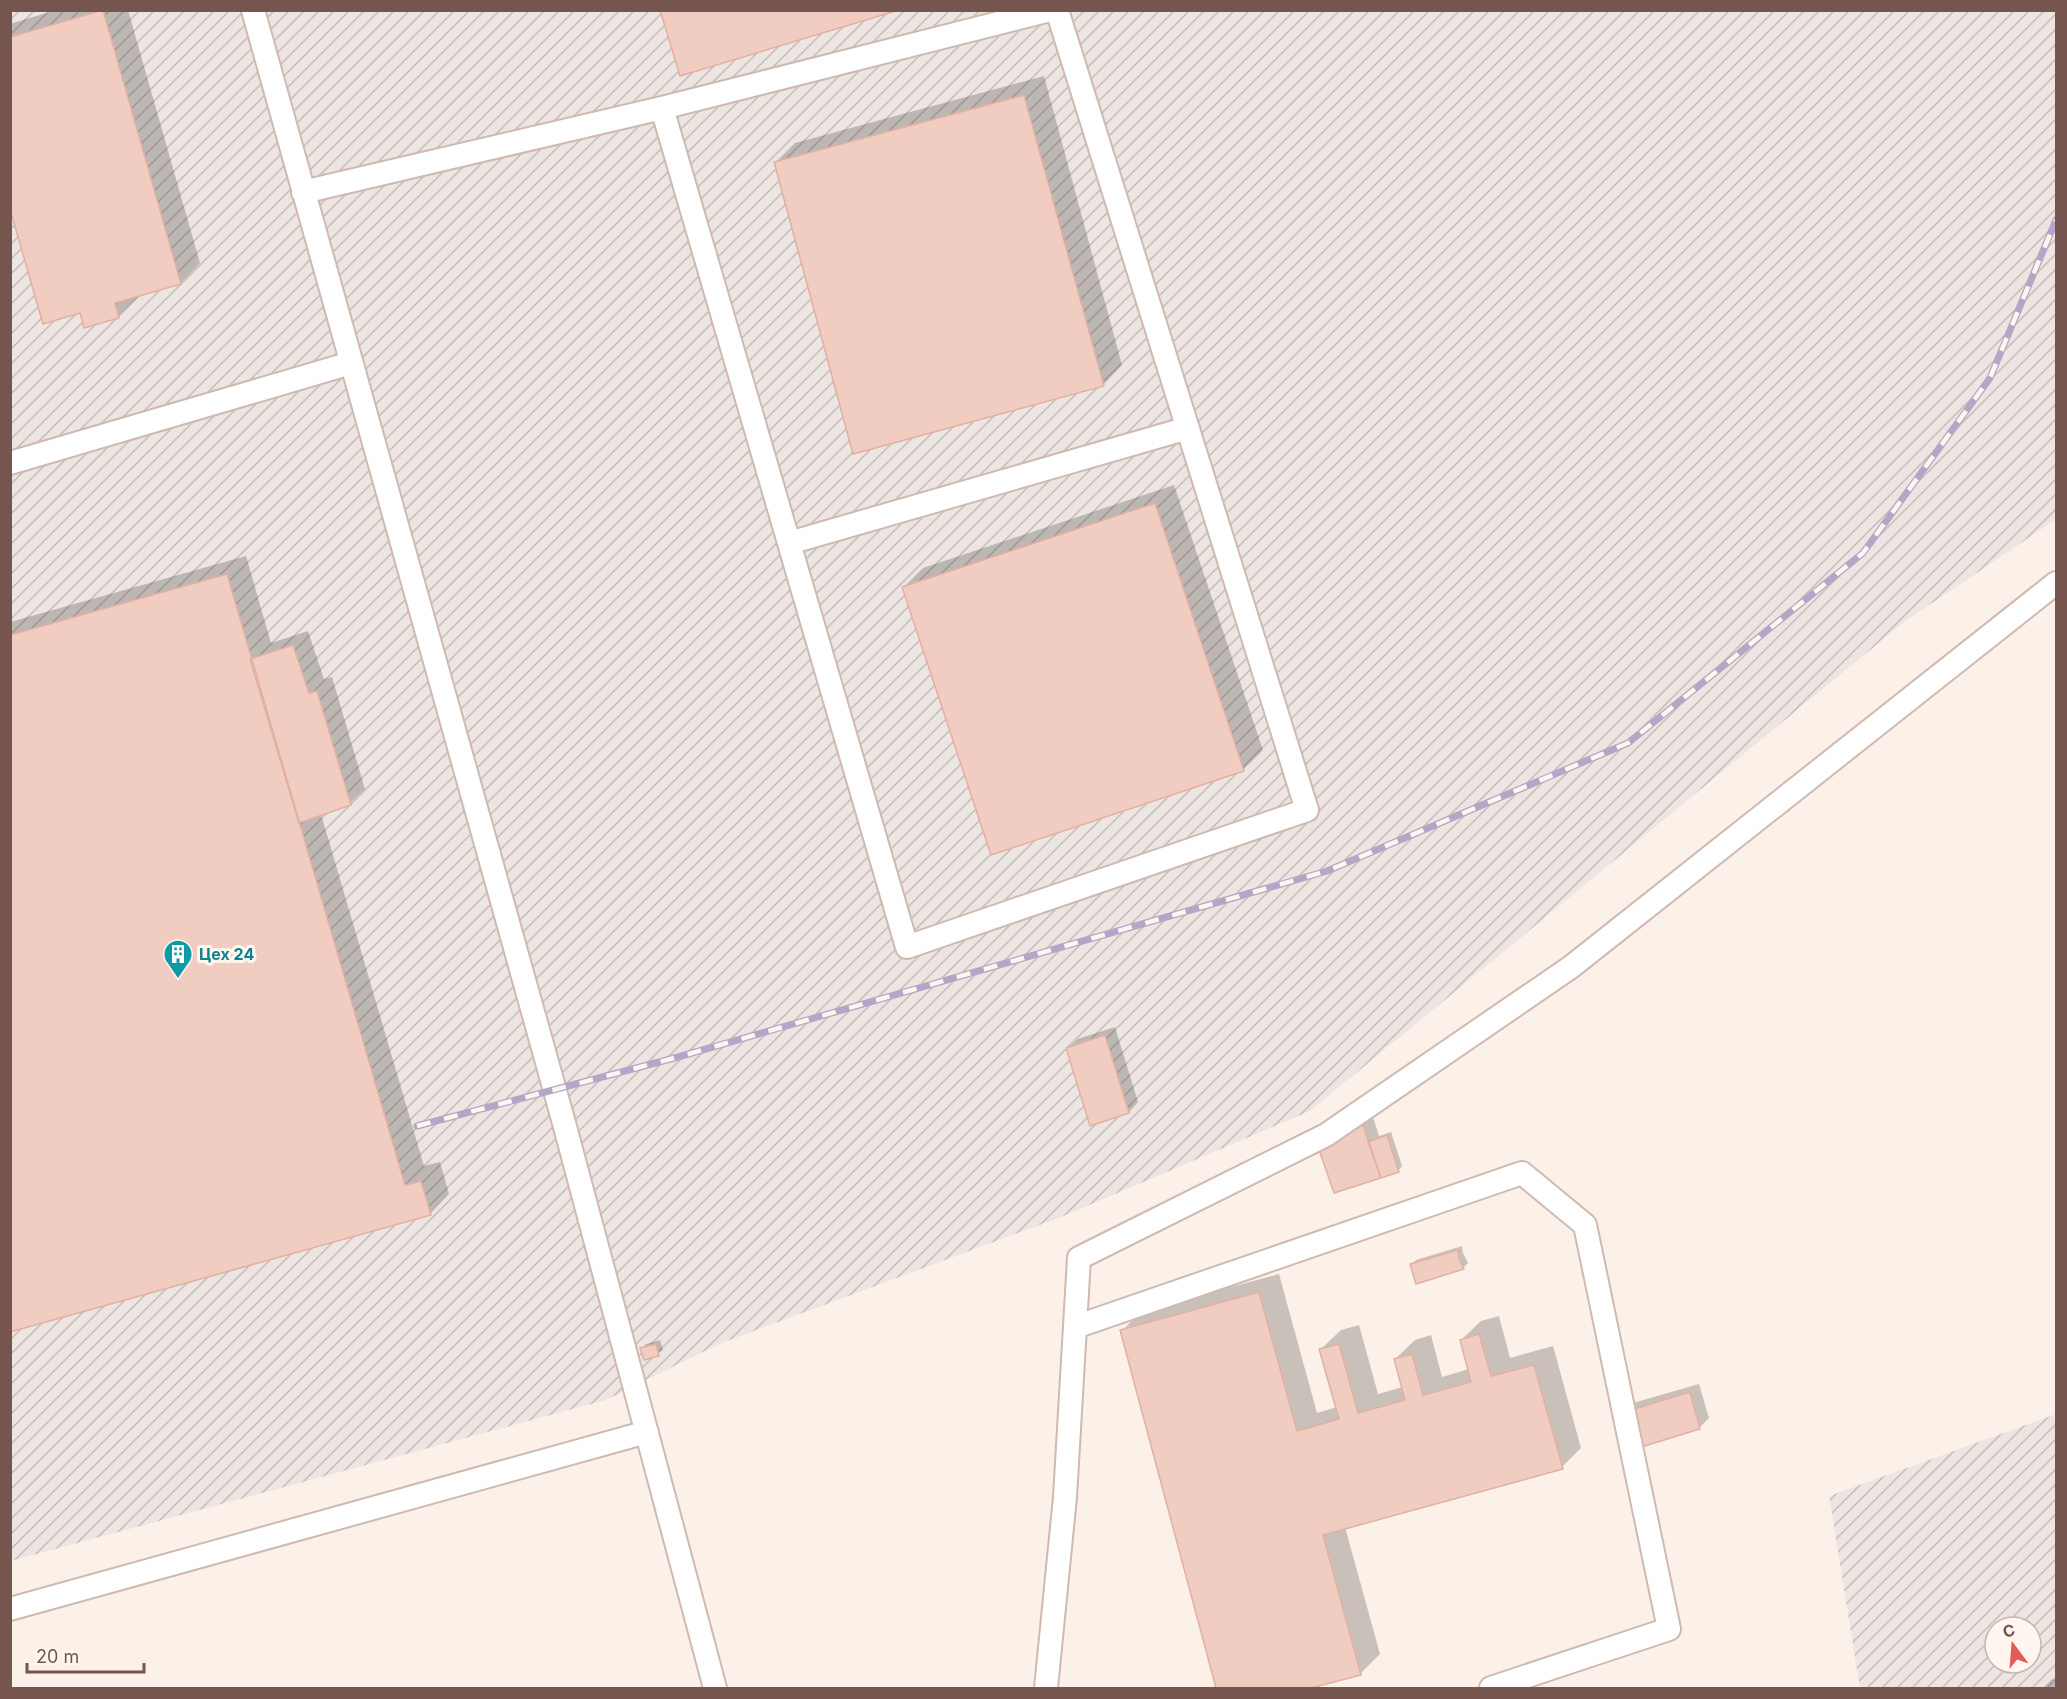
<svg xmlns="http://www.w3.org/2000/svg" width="2067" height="1699" font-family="Inter,sans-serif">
<defs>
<pattern id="industrial-furrows" width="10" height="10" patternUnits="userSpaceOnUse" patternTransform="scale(1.5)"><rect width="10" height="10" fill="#ede5e2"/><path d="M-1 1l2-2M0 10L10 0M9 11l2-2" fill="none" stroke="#c5bcb9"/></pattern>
</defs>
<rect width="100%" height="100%" fill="#fcf1e9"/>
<path fill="url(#industrial-furrows)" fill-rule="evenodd" d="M 11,11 L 2056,11 L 2056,520 L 2052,522 L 1904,622 L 1310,1111 L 1061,1217 L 719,1344 L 606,1400 L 11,1561 Z
M 2056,1414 L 2056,1688 L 1860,1688 L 1829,1496 ZM 1995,1627 L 2031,1627 L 2031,1663 L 1995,1663 Z"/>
<path fill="#0003" d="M 56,10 L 128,10 L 200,263 L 181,283 L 137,295 L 138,297 L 118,316 L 81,311 L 10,204 L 10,24 Z
M 1044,76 L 1122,365 L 1103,385 L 775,163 L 795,143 Z
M 1174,485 L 1263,750 L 1243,770 L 903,588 L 923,568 Z
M 246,556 L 271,643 L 308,631 L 324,679 L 332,677 L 365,789 L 350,803 L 321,814 L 424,1166 L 440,1162 L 449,1194 L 430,1214 L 10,1331 L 10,622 Z
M 1115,1027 L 1138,1102 L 1129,1112 L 1068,1048 L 1078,1039 Z
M 1373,1117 L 1379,1136 L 1391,1132 L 1402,1166 L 1398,1171 L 1318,1142 Z
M 1462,1246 L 1463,1253 L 1468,1263 L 1463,1268 L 1417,1282 L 1411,1265 L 1416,1260 Z
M 1279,1274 L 1317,1413 L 1337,1407 L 1321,1349 L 1341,1330 L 1359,1325 L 1378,1394 L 1403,1387 L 1395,1359 L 1415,1340 L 1431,1335 L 1442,1377 L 1469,1369 L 1461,1340 L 1481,1321 L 1499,1316 L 1510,1358 L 1553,1346 L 1581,1448 L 1562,1467 L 1345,1527 L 1380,1654 L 1361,1673 L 1305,1688 L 1218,1688 L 1122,1331 L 1141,1311 Z
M 660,1340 L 663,1350 L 658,1354 L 642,1348 L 646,1344 Z
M 1699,1384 L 1709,1418 L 1699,1428 L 1626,1450 L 1626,1405 Z
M 2056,1678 L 2056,1688 L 2043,1688 L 2052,1679 Z"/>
<path fill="#f0ccc1" stroke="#e2b0a2" stroke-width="1.5" d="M 103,10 L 181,284 L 115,303 L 119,318 L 84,328 L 80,313 L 43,324 L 10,209 L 10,37 Z
M 660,10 L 899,10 L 680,76 Z
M 1024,95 L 1104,386 L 853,454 L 774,162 Z
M 1155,503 L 1244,771 L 991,855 L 902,587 Z
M 227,574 L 405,1185 L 421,1181 L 431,1215 L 10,1332 L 10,635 Z
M 293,645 L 309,693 L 317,691 L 351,805 L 299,823 L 250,659 Z
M 1105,1035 L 1129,1113 L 1090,1126 L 1066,1048 Z
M 1363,1125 L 1381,1178 L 1334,1193 L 1316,1141 Z
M 1387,1135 L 1399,1172 L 1381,1178 L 1368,1142 Z
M 1458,1250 L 1459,1258 L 1464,1269 L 1416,1284 L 1410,1264 Z
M 1259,1292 L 1297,1431 L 1339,1419 L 1319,1349 L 1339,1344 L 1358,1413 L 1405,1400 L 1394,1359 L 1412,1354 L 1423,1395 L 1471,1382 L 1460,1340 L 1479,1334 L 1491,1376 L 1534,1365 L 1563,1469 L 1323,1535 L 1361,1675 L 1311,1688 L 1216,1688 L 1120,1330 Z
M 656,1344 L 659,1356 L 644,1360 L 640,1348 Z
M 1690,1392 L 1700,1429 L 1625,1452 L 1615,1415 Z"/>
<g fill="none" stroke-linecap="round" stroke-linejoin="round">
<g stroke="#cfbab1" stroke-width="26">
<path id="service" d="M 253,10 L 564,1123 L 715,1688
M 662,108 L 907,947 L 1307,810 L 1057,10
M 303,192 L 662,108 L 1050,10
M 10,463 L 351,363
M 789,543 L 1188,428
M 1075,1327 L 1522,1173 L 1585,1225 L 1669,1629 L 1491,1688
M 10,1609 L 647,1432
M 1046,1688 L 1065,1497 L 1079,1258 L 1326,1135 L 1571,967 L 2056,583"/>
</g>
<use href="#service" stroke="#fff" stroke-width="22"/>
<g stroke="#b2a7c6" stroke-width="7">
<path id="rail" d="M 417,1126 L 678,1057 L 1327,871 L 1628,743 L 1863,553 L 1990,378 L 2056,220"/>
</g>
<use href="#rail" stroke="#fef6ef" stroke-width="4.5" stroke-dasharray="14" stroke-linecap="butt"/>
</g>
<defs>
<g id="building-pin" transform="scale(1.5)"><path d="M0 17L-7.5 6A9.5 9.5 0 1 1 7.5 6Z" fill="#0f9aa8" stroke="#fef6ef"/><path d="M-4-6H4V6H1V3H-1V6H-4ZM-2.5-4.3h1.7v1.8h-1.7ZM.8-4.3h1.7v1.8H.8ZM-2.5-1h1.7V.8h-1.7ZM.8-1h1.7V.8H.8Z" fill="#fff"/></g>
</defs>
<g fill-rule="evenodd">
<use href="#building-pin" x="178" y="954"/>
</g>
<g text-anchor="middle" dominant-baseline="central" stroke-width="6" stroke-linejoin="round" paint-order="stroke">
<g font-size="16" font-weight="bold" fill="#0d838f" stroke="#fef6ef" text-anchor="start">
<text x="199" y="954">Цех 24</text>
</g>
</g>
<rect width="2067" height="1699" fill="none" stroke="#75554d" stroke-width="24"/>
<g transform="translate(2013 1645) rotate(344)"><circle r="28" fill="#fef6ef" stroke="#c7b6ae" stroke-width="1.5"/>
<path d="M0-4.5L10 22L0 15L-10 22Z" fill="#e05c54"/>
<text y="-9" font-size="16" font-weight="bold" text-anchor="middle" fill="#75554d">С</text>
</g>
<path d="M27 1663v9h117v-9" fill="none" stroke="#75554d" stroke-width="3"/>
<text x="36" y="1663" font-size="18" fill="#75554d" stroke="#fef6ef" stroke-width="4.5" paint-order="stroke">20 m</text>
</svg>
